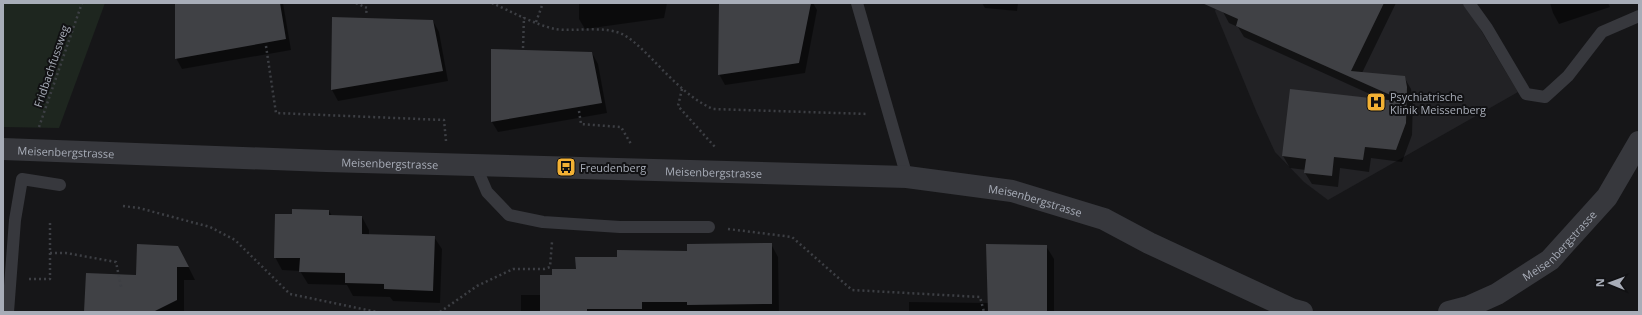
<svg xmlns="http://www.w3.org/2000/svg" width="1642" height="315" font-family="'Open Sans',sans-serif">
<rect width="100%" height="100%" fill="#161618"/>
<path fill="#222225" d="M 1218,3 L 1463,3 L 1470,12 L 1518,92 L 1328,200 L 1304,182 L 1275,152 L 1257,113 L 1215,11 Z"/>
<path fill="#1e261f" d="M 3,3 L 105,3 L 59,128 L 3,127 Z"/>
<path fill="#0007" d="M 176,3 L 283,3 L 291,50 L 182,69 L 176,58 Z
M 579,3 L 667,3 L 664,18 L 585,29 L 579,19 Z
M 720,3 L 813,3 L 817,10 L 805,73 L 725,85 L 719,74 Z
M 982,3 L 1018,3 L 1017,11 L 985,8 Z
M 1226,3 L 1396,3 L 1362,73 L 1404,77 L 1411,89 L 1413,100 L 1412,135 L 1402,162 L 1371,158 L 1369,172 L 1340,168 L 1338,187 L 1312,184 L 1305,173 L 1306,170 L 1290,168 L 1283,156 L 1291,90 L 1383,100 L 1244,37 L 1238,27 L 1229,23 L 1223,12 Z
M 1550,3 L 1608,3 L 1610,7 L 1559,24 L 1553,13 Z
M 333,18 L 433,21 L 439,32 L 448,81 L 338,101 L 332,90 Z
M 492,50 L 592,53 L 598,64 L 607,113 L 498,132 L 492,122 Z
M 329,211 L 332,216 L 362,217 L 369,230 L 369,235 L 434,237 L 442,249 L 440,303 L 393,301 L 390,297 L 353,296 L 347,285 L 308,284 L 300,271 L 282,270 L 275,257 L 293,215 Z
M 771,244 L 778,257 L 779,312 L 521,312 L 521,295 L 541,295 L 553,276 L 618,258 Z
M 1046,246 L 1054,259 L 1054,312 L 909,312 L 909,302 L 988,303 Z
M 185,260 L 195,280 L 184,280 L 184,312 L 86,312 L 137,277 Z"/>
<path fill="#404145" d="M 175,3 L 280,3 L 286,39 L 175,59 Z
M 719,3 L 811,3 L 799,63 L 718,75 Z
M 1202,3 L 1384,3 L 1351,71 L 1405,76 L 1407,87 L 1406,123 L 1396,150 L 1365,147 L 1363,160 L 1334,157 L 1332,176 L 1304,173 L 1306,159 L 1282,156 L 1290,89 L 1406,102 L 1236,26 L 1238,19 Z
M 332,17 L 433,20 L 443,71 L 331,90 Z
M 491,49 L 592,52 L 602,103 L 491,122 Z
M 292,209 L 329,210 L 329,215 L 362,216 L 362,234 L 435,236 L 433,291 L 384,289 L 384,284 L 345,283 L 345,273 L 299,272 L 300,258 L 274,258 L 275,214 L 292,214 Z
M 772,243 L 772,304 L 687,305 L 687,302 L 642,302 L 642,309 L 587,309 L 587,312 L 540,312 L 540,275 L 552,275 L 552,269 L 576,269 L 575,257 L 617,257 L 617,250 L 687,251 L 687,244 Z
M 137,244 L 178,246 L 189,267 L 177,267 L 177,300 L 153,312 L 84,312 L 86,273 L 136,275 Z
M 986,244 L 1047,245 L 1047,312 L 988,312 Z"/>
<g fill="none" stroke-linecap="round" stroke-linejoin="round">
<path stroke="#3d3f44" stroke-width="2.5" stroke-dasharray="2 3" stroke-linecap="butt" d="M 356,3 L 367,8 L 366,14
M 492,3 C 510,11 536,25 555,29 C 575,32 606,25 624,35 C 634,41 642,49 650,57 C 669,76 688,98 713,109 L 868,114
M 536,22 L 543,3
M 266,46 L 276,113 L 444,120 L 446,141
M 523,48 L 524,17
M 682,89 L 678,106 L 715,147
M 579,111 L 581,124 L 621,127 L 631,144
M 39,127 L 82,3
M 123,206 L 139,208 L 210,227 L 235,240 L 290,294 L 377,312
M 728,229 L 792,237 L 852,290 L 980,297 L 984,312
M 50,253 L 66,253 L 116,262 L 121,287
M 29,279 L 50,279 L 50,222
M 440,312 L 477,286 L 513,269 L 544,269 L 550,267 L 552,242"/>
<path stroke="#37383d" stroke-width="12" d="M 857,3 L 907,177
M 1469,3 L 1487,28 L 1526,94 L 1545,97 L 1568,76 L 1602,32 L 1639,16
M 475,164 L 487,192 L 509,215 L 543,222 L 620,227 L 709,227
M 8,312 L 15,220 L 22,179 L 60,185"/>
<g stroke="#37383d" stroke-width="22">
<path id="s1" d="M 3,149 L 326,161 L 907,177 L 1012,191 L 1104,219 L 1149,243 L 1291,309 L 1302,312"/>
<path id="s2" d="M 1449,312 L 1468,307 L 1497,294 L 1550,260 L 1607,197 L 1639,142"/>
</g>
</g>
<defs>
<g id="hospital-square" transform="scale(1)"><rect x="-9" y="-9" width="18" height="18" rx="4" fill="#f2b134" stroke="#111113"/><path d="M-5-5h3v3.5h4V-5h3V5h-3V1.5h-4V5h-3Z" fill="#111"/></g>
<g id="bus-square" transform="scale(1)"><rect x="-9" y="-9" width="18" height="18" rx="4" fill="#f2b134" stroke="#111113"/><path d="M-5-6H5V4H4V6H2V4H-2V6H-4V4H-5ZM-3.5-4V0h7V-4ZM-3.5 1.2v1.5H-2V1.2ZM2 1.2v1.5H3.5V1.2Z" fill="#111"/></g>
</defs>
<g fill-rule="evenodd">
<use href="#hospital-square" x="1376" y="102"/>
<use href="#bus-square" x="566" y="167"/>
</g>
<g text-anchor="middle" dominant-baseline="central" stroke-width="4" stroke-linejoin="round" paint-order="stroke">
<g font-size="11" fill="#a8adb8" stroke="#111113">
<text transform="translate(51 66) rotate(-71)">Fridbachfussweg</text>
<text stroke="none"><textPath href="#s1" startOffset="63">Meisenbergstrasse</textPath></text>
<text stroke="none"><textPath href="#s1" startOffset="387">Meisenbergstrasse</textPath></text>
<text stroke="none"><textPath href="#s1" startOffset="711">Meisenbergstrasse</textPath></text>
<text stroke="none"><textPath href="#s1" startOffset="1035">Meisenbergstrasse</textPath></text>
<text stroke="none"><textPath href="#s2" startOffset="131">Meisenbergstrasse</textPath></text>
</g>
<g font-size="11" fill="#a8adb8" stroke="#111113" text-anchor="start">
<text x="1390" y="96">Psychiatrische<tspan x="1390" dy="13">Klinik Meissenberg</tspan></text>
<text x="580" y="167">Freudenberg</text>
</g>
</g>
<rect width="1642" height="315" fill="none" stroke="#a8adb8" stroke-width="8"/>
<g transform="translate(1610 283) rotate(271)" stroke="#111113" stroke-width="3" paint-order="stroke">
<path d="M0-3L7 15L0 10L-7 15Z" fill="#a8adb8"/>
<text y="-6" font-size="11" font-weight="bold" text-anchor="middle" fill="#a8adb8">N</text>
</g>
</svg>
